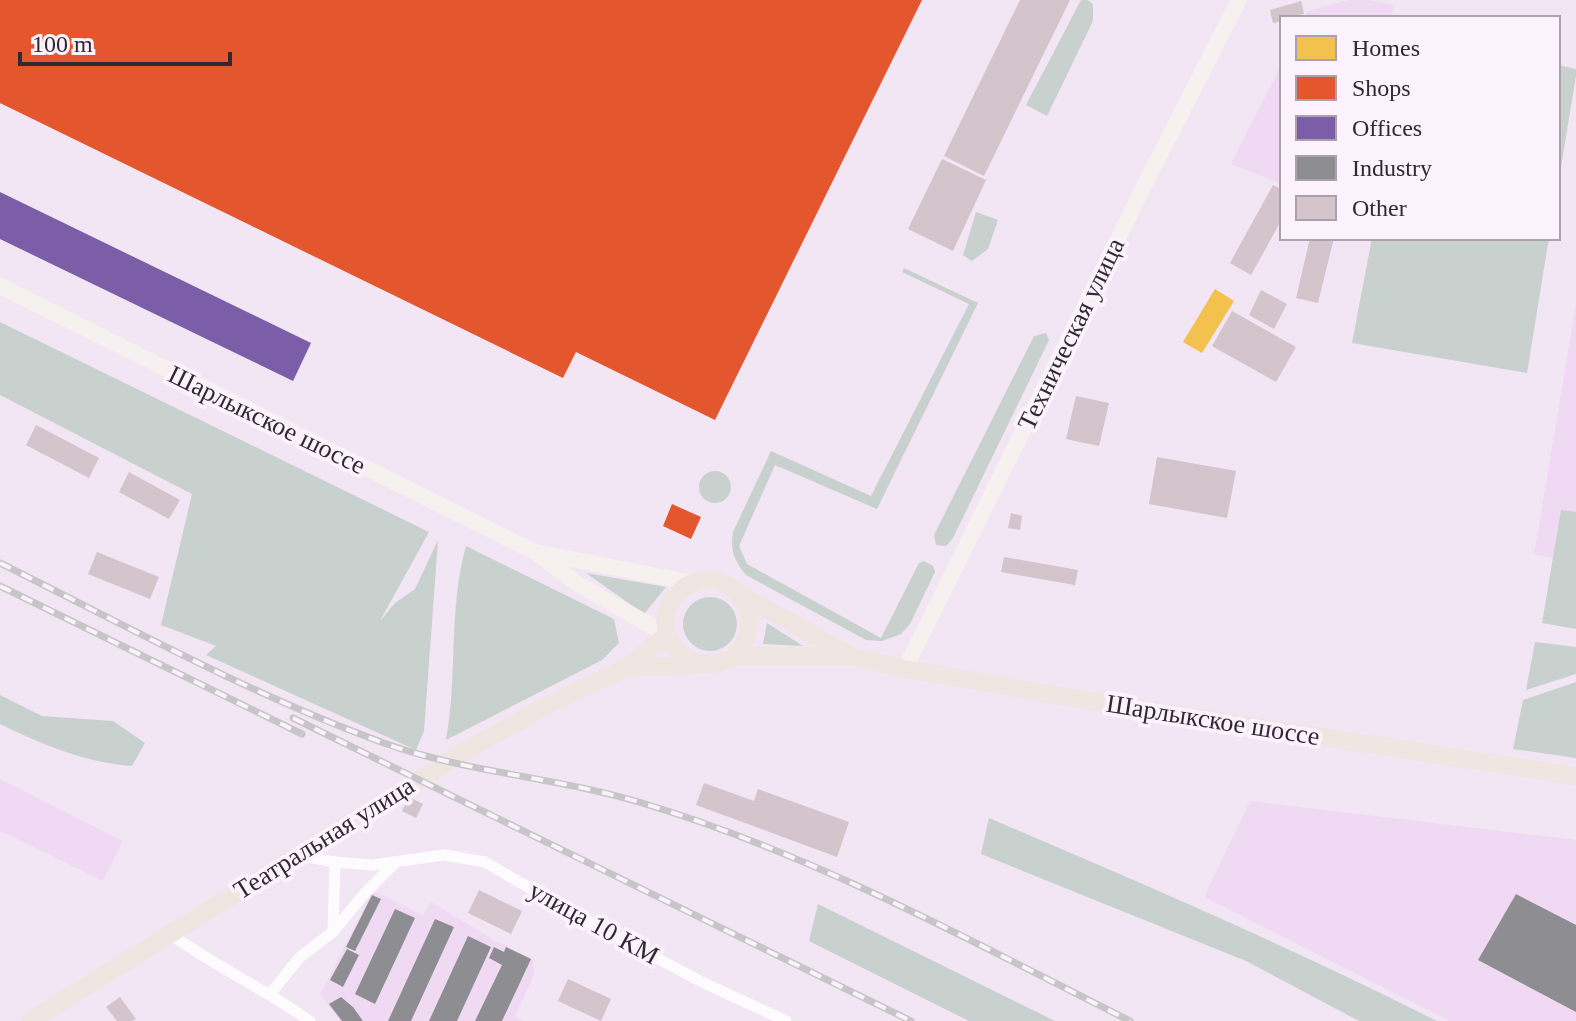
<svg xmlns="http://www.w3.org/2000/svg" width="1576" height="1021" font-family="Georgia,serif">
<rect width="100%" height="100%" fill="#f2e5f4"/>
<path fill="#f0daf3" d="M 1348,0 L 1368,0 L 1394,5 L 1391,18 L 1305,18 L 1308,11 Z
M 1282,63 L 1282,184 L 1231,164 Z
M 1576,303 L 1576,563 L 1534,554 Z
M 0,779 L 123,841 L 103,881 L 0,831 Z
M 1250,801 L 1576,840 L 1576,1021 L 1450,1021 L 1204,897 Z
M 373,891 L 423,915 L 431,902 L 496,941 L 533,959 L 534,975 L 515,1016 L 524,1021 L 340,1021 L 320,995 Z"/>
<path fill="#c9d1cf" d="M 1081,0 L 1088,0 L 1093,4 L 1093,21 L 1047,116 L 1026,105 Z
M 1558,65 L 1576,69 L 1576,76 L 1558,185 Z
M 976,212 L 998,220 L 988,249 L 972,261 L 963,255 Z
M 1372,238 L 1549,238 L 1527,373 L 1352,343 Z
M 904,268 L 978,303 L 877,509 L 775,465 L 739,546 L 747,564 L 881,638 L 919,563 L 924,561 L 933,566 L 935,572 L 910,624 L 901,634 L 882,641 L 866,640 L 746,575 C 734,560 730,550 733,532 L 771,451 L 871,496 L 969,304 L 902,272 Z
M 0,322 L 429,532 L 380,621 L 395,603 L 415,589 L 438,540 L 424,731 L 416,750 L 206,655 L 216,646 L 161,625 L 192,494 L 0,395 Z
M 1046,333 L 1049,340 L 953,538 L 946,546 L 936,545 L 934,535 L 1034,336 Z
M699 487a16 16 0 1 1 32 0a16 16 0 1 1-32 0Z
M 1561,510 L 1576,512 L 1576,629 L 1542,623 Z
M 466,546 L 614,619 L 619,643 L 602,660 L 446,740 C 458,676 448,610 466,546 Z
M 586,573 L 666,587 L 644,614 Z
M683 624a27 27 0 1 1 54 0a27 27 0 1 1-54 0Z
M 767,623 L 803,646 L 763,644 Z
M 1535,642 L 1576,647 L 1576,674 L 1526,690 Z
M 1576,682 L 1576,758 L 1513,749 L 1523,700 Z
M 0,695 L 42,716 L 113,721 L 145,743 L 132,766 C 86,763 41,744 0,724 Z
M 989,818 C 1140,882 1290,947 1437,1021 L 1359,1021 L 1246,961 L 981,854 Z
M 818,904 L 1055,1021 L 969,1021 L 809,941 Z"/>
<path fill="#f2c14e" d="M 1215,289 L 1234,301 L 1202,353 L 1183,342 Z"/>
<path fill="#e4572e" d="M 0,0 L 922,0 L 715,420 L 576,352 L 563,378 L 0,103 Z
M 672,504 L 701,517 L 691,539 L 663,526 Z"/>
<path fill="#7b5ea7" d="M 0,192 L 311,343 L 293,381 L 0,239 Z"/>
<path fill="#8d8d92" d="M 1516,894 L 1576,925 L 1576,1012 L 1478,960 Z
M 372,895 L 381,899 L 355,951 L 346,947 Z
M 395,909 L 415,918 L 375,1004 L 355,994 Z
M 435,919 L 454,927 L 411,1021 L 388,1021 Z
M 468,936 L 491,947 L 457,1021 L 429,1021 Z
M 494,947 L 504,952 L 506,947 L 531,959 L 502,1021 L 475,1021 L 502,965 L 489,958 Z
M 347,949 L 359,955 L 343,987 L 330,980 Z
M 341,997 L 353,1007 L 363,1021 L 342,1021 L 329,1004 Z"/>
<path fill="#d3c5cb" d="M 1020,0 L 1070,0 L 984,176 L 944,156 Z
M 1301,1 L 1304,14 L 1282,18 L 1282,21 L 1273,23 L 1270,10 Z
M 942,159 L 986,180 L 953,251 L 908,229 Z
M 1273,185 L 1282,190 L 1282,219 L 1251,275 L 1230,263 Z
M 1310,238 L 1334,238 L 1318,303 L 1296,298 Z
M 1261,290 L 1287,304 L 1274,329 L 1249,315 Z
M 1232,311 L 1296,347 L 1276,382 L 1212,346 Z
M 1076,396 L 1109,403 L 1099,446 L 1066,439 Z
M 36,425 L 99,458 L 89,478 L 26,445 Z
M 1157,457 L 1236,471 L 1227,518 L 1149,504 Z
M 129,472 L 180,500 L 169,519 L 119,492 Z
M 1011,513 L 1022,516 L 1020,530 L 1008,528 Z
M 97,552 L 159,577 L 150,599 L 88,574 Z
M 1004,557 L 1078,570 L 1075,585 L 1001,572 Z
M 704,783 L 754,801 L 758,789 L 849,822 L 837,857 L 696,805 Z
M 409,797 L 423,804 L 416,818 L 402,811 Z
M 479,890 L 522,911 L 511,934 L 468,913 Z
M 568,979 L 611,999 L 601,1021 L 558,1001 Z
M 120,997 L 136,1019 L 132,1021 L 117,1021 L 106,1007 Z"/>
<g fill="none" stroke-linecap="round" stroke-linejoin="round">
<path stroke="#fdfbfd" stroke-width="11" d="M 298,855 L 335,862 L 372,865 L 444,855 L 485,862 L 574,914 L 702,982 L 786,1021
M 333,932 L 335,862
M 169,933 C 214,966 265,989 310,1021
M 271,993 L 300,957 L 333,932 L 365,893 L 395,863"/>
<path stroke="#f6f0ef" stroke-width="16" d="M 0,286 L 535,552 L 578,584 L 667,635
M 541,553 L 693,583
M 905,669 L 1147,180 L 1239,0"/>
<path stroke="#efe5e1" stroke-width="18" d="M 738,593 L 849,655
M 734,656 C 773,618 728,558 684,588 C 639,619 684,688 734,656 L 851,656 L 905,669 L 1121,706 L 1576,776
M 625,668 L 698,665
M 30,1021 L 467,750 L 544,707 L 625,668 L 667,635"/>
<g stroke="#c8c5c9" stroke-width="7">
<path id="rail" d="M 0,563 C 125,625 253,696 384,743 C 467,773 557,777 642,803 C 813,854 971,941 1130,1021
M 0,586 L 302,734
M 293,718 L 911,1021"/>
</g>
<use href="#rail" stroke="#fbf2fd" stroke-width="4" stroke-dasharray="12" stroke-linecap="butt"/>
</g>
<g text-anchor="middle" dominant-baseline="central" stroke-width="8" stroke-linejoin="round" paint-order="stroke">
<g font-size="26" fill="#312832" stroke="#fbf2fd">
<text transform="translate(1071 334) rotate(-64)">Техническая улица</text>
<text transform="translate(267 420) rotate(26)">Шарлыкское шоссе</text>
<text transform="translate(1213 720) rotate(9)">Шарлыкское шоссе</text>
<text transform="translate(324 838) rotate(-32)">Театральная улица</text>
<text transform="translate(594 923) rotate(29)">улица 10 КМ</text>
</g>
</g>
<rect x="1280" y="16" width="280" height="224" fill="#fbf2fd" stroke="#aaa1ac" stroke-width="2"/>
<rect x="1296" y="36" width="40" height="24" fill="#f2c14e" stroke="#aaa1ac" stroke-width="2"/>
<text x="1352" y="56" font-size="24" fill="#312832">Homes</text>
<rect x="1296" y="76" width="40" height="24" fill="#e4572e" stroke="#aaa1ac" stroke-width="2"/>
<text x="1352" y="96" font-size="24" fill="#312832">Shops</text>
<rect x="1296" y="116" width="40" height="24" fill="#7b5ea7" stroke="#aaa1ac" stroke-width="2"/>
<text x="1352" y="136" font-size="24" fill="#312832">Offices</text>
<rect x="1296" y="156" width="40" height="24" fill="#8d8d92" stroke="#aaa1ac" stroke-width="2"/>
<text x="1352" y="176" font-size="24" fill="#312832">Industry</text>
<rect x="1296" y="196" width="40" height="24" fill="#d3c5cb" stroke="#aaa1ac" stroke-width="2"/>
<text x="1352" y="216" font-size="24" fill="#312832">Other</text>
<path d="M20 52v12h210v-12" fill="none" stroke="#312832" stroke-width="4"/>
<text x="32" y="52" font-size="24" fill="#312832" stroke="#fbf2fd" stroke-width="6" paint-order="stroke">100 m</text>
</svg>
